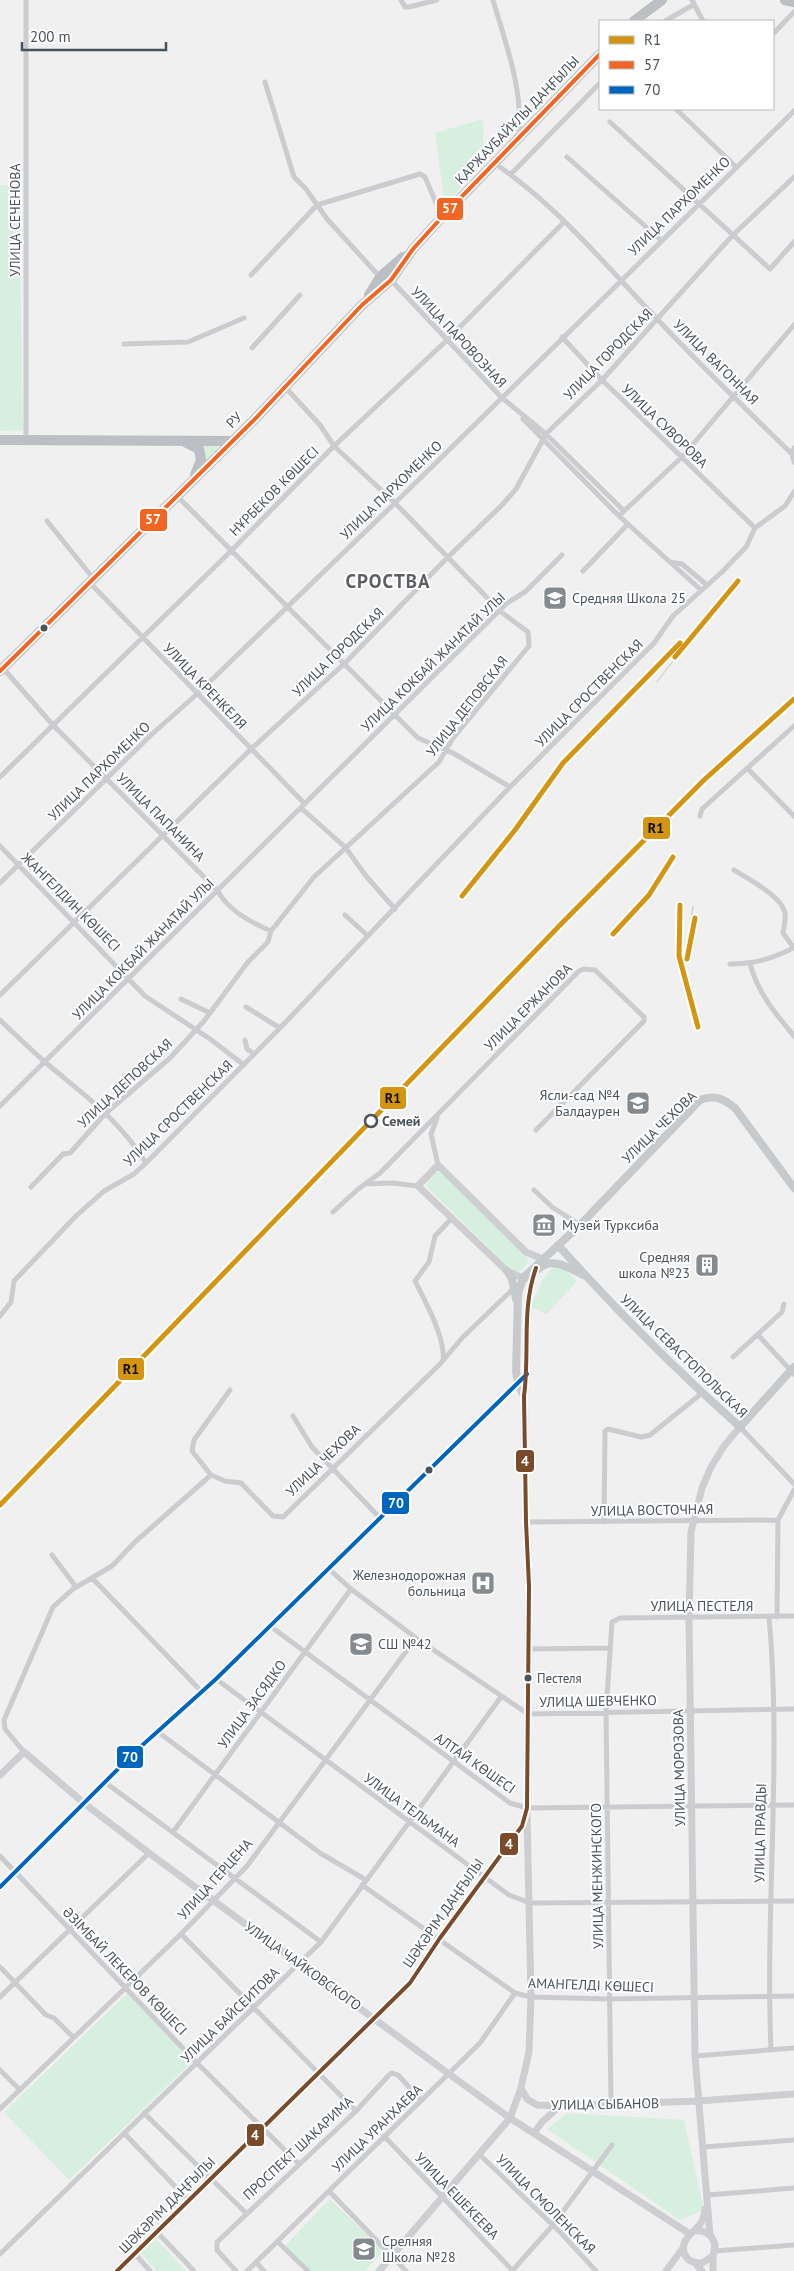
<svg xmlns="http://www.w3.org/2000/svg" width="794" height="2271" font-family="'PT Sans',sans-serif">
<rect width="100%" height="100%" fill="#f1f0f0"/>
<path fill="#d6efde" d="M 483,119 L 484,161 L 445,205 L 435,133 Z
M 0,185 L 19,185 L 23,430 L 0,431 Z
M 217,444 L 217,451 L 201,464 L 200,445 Z
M 437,1172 L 444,1173 L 526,1256 L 529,1263 L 519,1272 L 512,1271 L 427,1187 L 428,1180 Z
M 557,1262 L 577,1281 L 547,1314 L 531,1307 L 542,1280 Z
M 129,1992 L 194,2060 L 69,2180 L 4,2112 Z
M 567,2113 L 684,2120 L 704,2210 L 680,2220 L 547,2129 Z
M 330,2199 L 384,2251 L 365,2271 L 309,2271 L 284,2247 Z
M 155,2238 L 186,2271 L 157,2271 L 140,2253 Z"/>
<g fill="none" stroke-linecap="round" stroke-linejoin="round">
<g stroke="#b6babf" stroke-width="10">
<path id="highway" d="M 785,0 L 794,2
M 634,21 L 662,0
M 369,295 L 380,277 L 403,257
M 0,440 L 233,441
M 185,442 L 199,449 L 201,460 L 195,475
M 0,671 L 255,419 L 362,305 L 391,280 L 413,249 L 442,217 L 600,54"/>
</g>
<path stroke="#cacccf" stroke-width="5" d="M 26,0 L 26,440
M 401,0 L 405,7 L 409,7 L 437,0
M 493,0 C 506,45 523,88 519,136
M 692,0 L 703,21
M 665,21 L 693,5
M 773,34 L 794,12
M 265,82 L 294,177 L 306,189 L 327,219 L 380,277
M 676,109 L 735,166
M 610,122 L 770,269 L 794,242
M 567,157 L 661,240
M 494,163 C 557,205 606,266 658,320 C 701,366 747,410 792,454
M 511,174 L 600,83
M 251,275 L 317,205 L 420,174 L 425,177 L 442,217
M 391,280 L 501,397 L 546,434 L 624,511 L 619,516 L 701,590
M 562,337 L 602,380 L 755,528
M 124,344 L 188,342 L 244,318
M 252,348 L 300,295
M 523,419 L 619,516
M 794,448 L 792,454 L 794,462
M 177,496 L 418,738 L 453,753 L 510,787
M 624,511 L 682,457 L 794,325
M 47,521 L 93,578
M 670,562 L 682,564 L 707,585
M 583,571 L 628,524
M 89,582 L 305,804
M 2,667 L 52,724 L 218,891 C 228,911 252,923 271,931
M 748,769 L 794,816
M 0,777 L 232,550 L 334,446 L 446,341 L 564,222
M 301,808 L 345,847 L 366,876 L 395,909
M 700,816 L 702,809 L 794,726
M 0,846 L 145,996 L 210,1039 L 244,1065
M 734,870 C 748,879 782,896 785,913 C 786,920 784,926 783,933 L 794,948
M 0,883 L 151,735 L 197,694 L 395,503 L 794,111
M 345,915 L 368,936
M 730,964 C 754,964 772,959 793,948
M 750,964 C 758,993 775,1013 794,1036
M 0,995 L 250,750 L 345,663 L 447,558 L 502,505 L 516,489 L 546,434 L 602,380 L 732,236 L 794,177
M 181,999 L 210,1013
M 246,1007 L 280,1028
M 0,1020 C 15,1034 30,1049 45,1062 C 85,1096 118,1118 146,1163
M 245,1040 L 247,1049 L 254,1054
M 0,1106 L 507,603 L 525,592 L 562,555
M 437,1118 L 431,1134 L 438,1165
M 365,1184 L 392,1183 L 418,1186
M 31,1187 L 63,1154 L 70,1153 L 106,1113 L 170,1058 L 204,1021 L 248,962 L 268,942 L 271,931 L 314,877 L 439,762 L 453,738 L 529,646 L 528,632 L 500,611 L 395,503 L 334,446 L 320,425 L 285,387
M 534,1190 L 552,1207 L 580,1225
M 333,1212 L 357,1190 L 380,1173 L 579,971 L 584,969 L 595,970 L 644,1017 L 644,1021 L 536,1130
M 0,1316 L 11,1302 L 14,1281 L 76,1216 L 104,1191 L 134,1174 L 146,1163 L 280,1028 L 510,787 L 654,643 L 673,616 L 722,572 L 746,547 L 755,528 L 785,506 L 794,492
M 758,1335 L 794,1374
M 733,1357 L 782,1312 L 784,1304
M 443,1360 C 446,1339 425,1301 415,1281 L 429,1262 L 435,1236 L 451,1219
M 230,1390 L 194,1440 L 192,1451 L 211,1475 L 225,1481 L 241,1483 L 273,1516 L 283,1517 L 440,1364 L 463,1337 L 514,1288
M 293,1416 L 312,1447 L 380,1518
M 740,1427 L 794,1484
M 526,1522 L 778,1520
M 604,1522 L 605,1431 L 608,1429 L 641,1437 L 650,1435 L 702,1393
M 52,1555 L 76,1587
M 329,1569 L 351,1589 L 416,1638 L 528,1714 L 794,1709
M 92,1578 L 202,1692
M 769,1617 C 782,1760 765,1906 771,2050
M 777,1617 L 778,1520 L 794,1490
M 270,1626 L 510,1803 L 527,1808 L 794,1805
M 529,1649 L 610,1648
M 216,1679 L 509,1895 L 530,1903 L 794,1901
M 158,1732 L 320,1853 L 366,1880
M 24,1752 L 5,1729 L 4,1720 L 53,1607 L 73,1589 L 112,1566 L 135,1542 L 211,1475
M 106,1783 L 321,1942
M 173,1832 L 351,1589
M 0,1856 L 197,2063 L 299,2164
M 362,1885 L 515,1993 L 531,1997 L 609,1999 L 794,1996
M 181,1934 L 356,2111
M 0,1967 L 46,2015 L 54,2018 L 73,2037
M 0,1997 L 149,1853
M 695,2056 L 794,2048
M 0,2070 L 20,2090
M 611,2104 L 606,1712 L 612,1622 L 620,1618 L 794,1616
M 0,2109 L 181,1934 L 247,1866 L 416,1638
M 144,2113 L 246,2213
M 124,2133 L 189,2201
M 384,2136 L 513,2271
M 704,2147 L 794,2140
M 479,2154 L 561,2233 L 596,2271
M 329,2191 L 406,2271
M 708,2195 L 794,2188
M 157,2232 L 194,2271
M 278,2242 L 308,2271
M 715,2251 L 794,2245
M 0,2254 L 321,1942 L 501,1697
M 135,2254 L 150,2271
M 256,2262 L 264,2271
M 236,2271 L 217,2250 L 217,2242 L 356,2111 L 389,2075 L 392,2073 L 398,2075 L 421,2100
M 247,2271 L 480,2043 L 515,1993
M 512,2271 L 553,2225 L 612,2145"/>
<path stroke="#ccced1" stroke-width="7" d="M 528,1278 L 523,1278 L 507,1271 L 418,1186 L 438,1165 L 526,1252 L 543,1259
M 0,1775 L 24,1752 L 85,1804 L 149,1853 L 449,2074 L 510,2118 L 690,2234
M 0,1887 L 137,1750 L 216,1679 L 520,1381
M 521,2088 L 527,2099 L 537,2105 L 560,2106 L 698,2101 L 794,2094
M 534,2133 L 542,2122 L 560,2106
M 694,2231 C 705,2230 712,2234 715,2245 L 713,2256 L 702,2263 C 695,2263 688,2262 685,2255 C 678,2238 696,2233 702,2221 C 704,2218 704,2213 705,2209
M 710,2235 L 695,2056 L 689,1618 L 691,1532 L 702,1488 L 711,1467 L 724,1446 L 740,1427
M 713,2256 L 713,2271
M 695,2263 L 702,2271
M 379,2271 L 510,2118 L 521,2088 L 529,2052 L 531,1997 L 527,1813
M 666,2271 L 683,2248"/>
<path stroke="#c6cacd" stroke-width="8" d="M 558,1245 C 615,1309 676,1370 740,1427 L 794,1367
M 539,1269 C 552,1256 569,1268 583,1275
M 507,1271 L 512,1279 L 516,1299
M 524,1396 L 518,1384 L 516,1371 L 518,1294 L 523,1278 L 580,1225 L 700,1100 C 714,1094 724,1099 735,1108 L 794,1188
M 117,2271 L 410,1983 L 440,1938 L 522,1826 L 527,1808 L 529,1586 L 526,1522 L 524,1396 C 530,1352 521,1310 536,1268"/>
<use href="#highway" stroke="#bcc0c5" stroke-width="9"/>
<path stroke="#c5c7c9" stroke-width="1" d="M 657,682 L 685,645 L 738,581
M 669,815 L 696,793 L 717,771 L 794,703
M 462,896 L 515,830 L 563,763 L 680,643
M 680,905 L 679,956 L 698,1027
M 613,934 L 649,895 L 673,857
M 685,956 L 693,906
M 96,1406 L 564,921"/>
<g stroke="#fff" stroke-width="8">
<path id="bus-1" d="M 0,671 L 255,419 L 362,305 L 391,280 L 413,249 L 442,217 L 600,54"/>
</g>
<g stroke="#fff" stroke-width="8">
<path id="bus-2" d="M 0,1887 L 137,1750 L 216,1679 L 527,1374"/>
</g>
<g stroke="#fff" stroke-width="8">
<path id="bus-3" d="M 117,2271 L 410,1983 L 440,1938 L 522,1826 L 527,1808 L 529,1586 L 526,1522 L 524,1396 C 530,1352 521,1310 536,1268"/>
</g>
<use href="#bus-1" stroke="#f26522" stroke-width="4"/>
<use href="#bus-2" stroke="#0065bd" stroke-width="4"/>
<use href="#bus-3" stroke="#7a4b2a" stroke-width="4"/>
<g stroke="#fff" stroke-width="9">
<path id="rail-1" d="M 675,657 L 738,581
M 462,896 L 515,830 L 563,763 L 680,643
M 680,905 L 679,956 L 698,1027
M 613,934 L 649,895 L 673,857
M 687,959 L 695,918
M 0,1505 L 564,921 L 704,780 L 794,699"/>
</g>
<use href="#rail-1" stroke="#d49512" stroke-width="5"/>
</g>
<defs>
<g id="school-square" transform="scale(1.25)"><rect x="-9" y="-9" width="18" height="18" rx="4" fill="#838a90" stroke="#fff"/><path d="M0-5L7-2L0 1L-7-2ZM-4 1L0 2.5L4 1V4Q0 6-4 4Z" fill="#fff"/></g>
<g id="museum-square" transform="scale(1.25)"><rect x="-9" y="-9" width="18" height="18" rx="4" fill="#838a90" stroke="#fff"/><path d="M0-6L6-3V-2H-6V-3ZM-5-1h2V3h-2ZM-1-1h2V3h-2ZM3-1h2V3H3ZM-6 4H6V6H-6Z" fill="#fff"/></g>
<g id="building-square" transform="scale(1.25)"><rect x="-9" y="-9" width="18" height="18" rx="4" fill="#838a90" stroke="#fff"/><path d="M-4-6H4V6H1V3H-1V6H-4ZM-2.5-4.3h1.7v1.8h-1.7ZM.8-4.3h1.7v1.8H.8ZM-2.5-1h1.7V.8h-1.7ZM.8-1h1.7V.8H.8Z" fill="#fff"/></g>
<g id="hospital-square" transform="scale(1.25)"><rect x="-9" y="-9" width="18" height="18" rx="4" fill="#838a90" stroke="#fff"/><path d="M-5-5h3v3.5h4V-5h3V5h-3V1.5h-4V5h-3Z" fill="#fff"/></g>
</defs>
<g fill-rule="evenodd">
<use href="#school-square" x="555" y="598"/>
<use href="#school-square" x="638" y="1103"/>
<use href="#museum-square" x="544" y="1225"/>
<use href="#building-square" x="707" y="1265"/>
<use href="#hospital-square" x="483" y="1583"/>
<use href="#school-square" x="361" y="1644"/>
<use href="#school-square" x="364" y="2249"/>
</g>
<g fill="#48535c" stroke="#fff" stroke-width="2">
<circle cx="44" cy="628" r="4.5"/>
<circle cx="429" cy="1470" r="4.5"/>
<circle cx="528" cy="1678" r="4.5"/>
</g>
<circle fill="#fff" stroke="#48535c" stroke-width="2.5" cx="371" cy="1121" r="6"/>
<g text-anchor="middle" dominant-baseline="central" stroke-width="4" stroke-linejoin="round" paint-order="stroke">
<g font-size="13" fill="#48535c" stroke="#fff" text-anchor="start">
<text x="537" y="1678">Пестеля</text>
</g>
<g font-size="14" fill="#48535c" stroke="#fff">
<text transform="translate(517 120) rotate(-46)">ҚАРЖАУБАЙҰЛЫ ДАҢҒЫЛЫ</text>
<text transform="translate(679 206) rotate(-44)">УЛИЦА ПАРХОМЕНКО</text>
<text transform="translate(15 220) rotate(-90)">УЛИЦА СЕЧЕНОВА</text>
<text transform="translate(459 337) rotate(47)">УЛИЦА ПАРОВОЗНАЯ</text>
<text transform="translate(608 354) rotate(-46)">УЛИЦА ГОРОДСКАЯ</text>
<text transform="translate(716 362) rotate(45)">УЛИЦА ВАГОННАЯ</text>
<text transform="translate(234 420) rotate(-45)">РУ</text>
<text transform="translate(665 426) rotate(44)">УЛИЦА СУВОРОВА</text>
<text transform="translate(391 490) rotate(-44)">УЛИЦА ПАРХОМЕНКО</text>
<text transform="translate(274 491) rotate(-45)">НҰРБЕКОВ КӨШЕСІ</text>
<text transform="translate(338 652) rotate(-44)">УЛИЦА ГОРОДСКАЯ</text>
<text transform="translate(433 662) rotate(-44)">УЛИЦА КОКБАЙ ЖАНАТАЙ УЛЫ</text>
<text transform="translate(205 686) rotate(46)">УЛИЦА КРЕНКЕЛЯ</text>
<text transform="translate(589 693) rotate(-45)">УЛИЦА СРОСТВЕНСКАЯ</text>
<text transform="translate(467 706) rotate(-52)">УЛИЦА ДЕПОВСКАЯ</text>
<text transform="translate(99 771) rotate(-44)">УЛИЦА ПАРХОМЕНКО</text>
<text transform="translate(161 817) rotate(45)">УЛИЦА ПАПАНИНА</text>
<text transform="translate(71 902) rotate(45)">ЖАНГЕЛДИН КӨШЕСІ</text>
<text transform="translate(143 949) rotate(-45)">УЛИЦА КОКБАЙ ЖАНАТАЙ УЛЫ</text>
<text transform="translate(528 1007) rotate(-45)">УЛИЦА ЕРЖАНОВА</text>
<text transform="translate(125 1083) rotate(-43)">УЛИЦА ДЕПОВСКАЯ</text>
<text transform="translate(178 1113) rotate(-44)">УЛИЦА СРОСТВЕНСКАЯ</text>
<text transform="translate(659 1127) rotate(-44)">УЛИЦА ЧЕХОВА</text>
<text transform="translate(684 1356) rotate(44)">УЛИЦА СЕВАСТОПОЛЬСКАЯ</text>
<text transform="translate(323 1460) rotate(-44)">УЛИЦА ЧЕХОВА</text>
<text transform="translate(652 1510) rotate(-1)">УЛИЦА ВОСТОЧНАЯ</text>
<text x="702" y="1606">УЛИЦА ПЕСТЕЛЯ</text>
<text transform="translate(598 1701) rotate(-1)">УЛИЦА ШЕВЧЕНКО</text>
<text transform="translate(252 1704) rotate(-54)">УЛИЦА ЗАСЯДКО</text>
<text transform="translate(475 1763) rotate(35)">АЛТАЙ КӨШЕСІ</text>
<text transform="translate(679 1768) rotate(-91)">УЛИЦА МОРОЗОВА</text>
<text transform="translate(412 1810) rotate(36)">УЛИЦА ТЕЛЬМАНА</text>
<text transform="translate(760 1833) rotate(-89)">УЛИЦА ПРАВДЫ</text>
<text transform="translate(597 1876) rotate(-91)">УЛИЦА МЕНЖИНСКОГО</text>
<text transform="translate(215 1879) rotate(-48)">УЛИЦА ГЕРЦЕНА</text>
<text transform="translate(443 1913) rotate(-55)">ШӘКӘРІМ ДАҢҒЫЛЫ</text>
<text transform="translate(303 1966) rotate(36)">УЛИЦА ЧАЙКОВСКОГО</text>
<text transform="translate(125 1971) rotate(46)">ӘЗІМБАЙ ЛЕКЕРОВ КӨШЕСІ</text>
<text transform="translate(591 1985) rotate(2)">АМАНГЕЛДІ КӨШЕСІ</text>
<text transform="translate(230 2015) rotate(-44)">УЛИЦА БАЙСЕИТОВА</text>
<text transform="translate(605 2104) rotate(-1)">УЛИЦА СЫБАНОВ</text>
<text transform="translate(377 2128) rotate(-44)">УЛИЦА УРАНХАЕВА</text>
<text transform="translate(298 2148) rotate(-43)">ПРОСПЕКТ ШАКАРИМА</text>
<text transform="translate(457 2196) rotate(46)">УЛИЦА ЕШЕКЕЕВА</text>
<text transform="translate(546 2204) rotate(45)">УЛИЦА СМОЛЕНСКАЯ</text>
<text transform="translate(167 2205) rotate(-45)">ШӘКӘРІМ ДАҢҒЫЛЫ</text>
</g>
<g font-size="14" fill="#48535c" stroke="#fff" text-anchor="start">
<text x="572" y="598">Средняя Школа 25</text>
<text x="620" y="1095" text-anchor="end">Ясли-сад №4<tspan x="620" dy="16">Балдаурен</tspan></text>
<text x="562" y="1225">Музей Турксиба</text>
<text x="690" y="1257" text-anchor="end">Средняя<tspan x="690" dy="16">школа №23</tspan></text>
<text x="466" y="1575" text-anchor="end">Железнодорожная<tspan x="466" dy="16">больница</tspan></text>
<text x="378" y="1644">СШ №42</text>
<text x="382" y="2241">Срелняя<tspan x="382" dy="16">Школа №28</tspan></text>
</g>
<g font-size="14" font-weight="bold" fill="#48535c" stroke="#fff" text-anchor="start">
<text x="382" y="1121">Семей</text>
</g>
<g font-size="19" font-weight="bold" letter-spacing="1" fill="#5c6064" stroke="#fff">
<text x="388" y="581">СРОСТВА</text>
</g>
</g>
<g stroke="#fff" stroke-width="2">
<rect x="436" y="197" width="28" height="24" rx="5" fill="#f26522"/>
<rect x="139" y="508" width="29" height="24" rx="5" fill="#f26522"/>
<rect x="642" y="816" width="29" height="24" rx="5" fill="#d49512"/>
<rect x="379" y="1086" width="28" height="24" rx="5" fill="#d49512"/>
<rect x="117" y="1357" width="28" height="24" rx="5" fill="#d49512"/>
<rect x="515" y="1449" width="20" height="24" rx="5" fill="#7a4b2a"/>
<rect x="381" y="1491" width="29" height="24" rx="5" fill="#0065bd"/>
<rect x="116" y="1745" width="28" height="24" rx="5" fill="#0065bd"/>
<rect x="499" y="1832" width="20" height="24" rx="5" fill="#7a4b2a"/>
<rect x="246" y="2123" width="19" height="24" rx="5" fill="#7a4b2a"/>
</g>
<g font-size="14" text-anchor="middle" font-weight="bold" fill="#fff">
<text x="450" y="213">57</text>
<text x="153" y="524">57</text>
<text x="525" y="1466">4</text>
<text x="396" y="1508">70</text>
<text x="130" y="1762">70</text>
<text x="509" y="1849">4</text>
<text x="255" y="2140">4</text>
</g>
<g font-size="14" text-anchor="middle" font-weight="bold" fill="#111">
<text x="656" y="833">R1</text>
<text x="393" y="1103">R1</text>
<text x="131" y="1374">R1</text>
</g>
<rect x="599" y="20" width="175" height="90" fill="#ffffff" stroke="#b6babe"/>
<rect x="609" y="36" width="25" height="8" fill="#d49512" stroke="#b6babe"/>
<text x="644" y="45" font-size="15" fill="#48535c">R1</text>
<rect x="609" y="61" width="25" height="8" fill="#f26522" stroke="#b6babe"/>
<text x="644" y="70" font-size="15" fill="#48535c">57</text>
<rect x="609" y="86" width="25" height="8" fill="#0065bd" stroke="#b6babe"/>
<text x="644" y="95" font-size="15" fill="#48535c">70</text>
<path d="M22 42v8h144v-8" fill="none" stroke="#48535c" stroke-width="2.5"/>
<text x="30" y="42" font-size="15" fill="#48535c" stroke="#ffffff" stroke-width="4" paint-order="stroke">200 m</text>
</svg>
